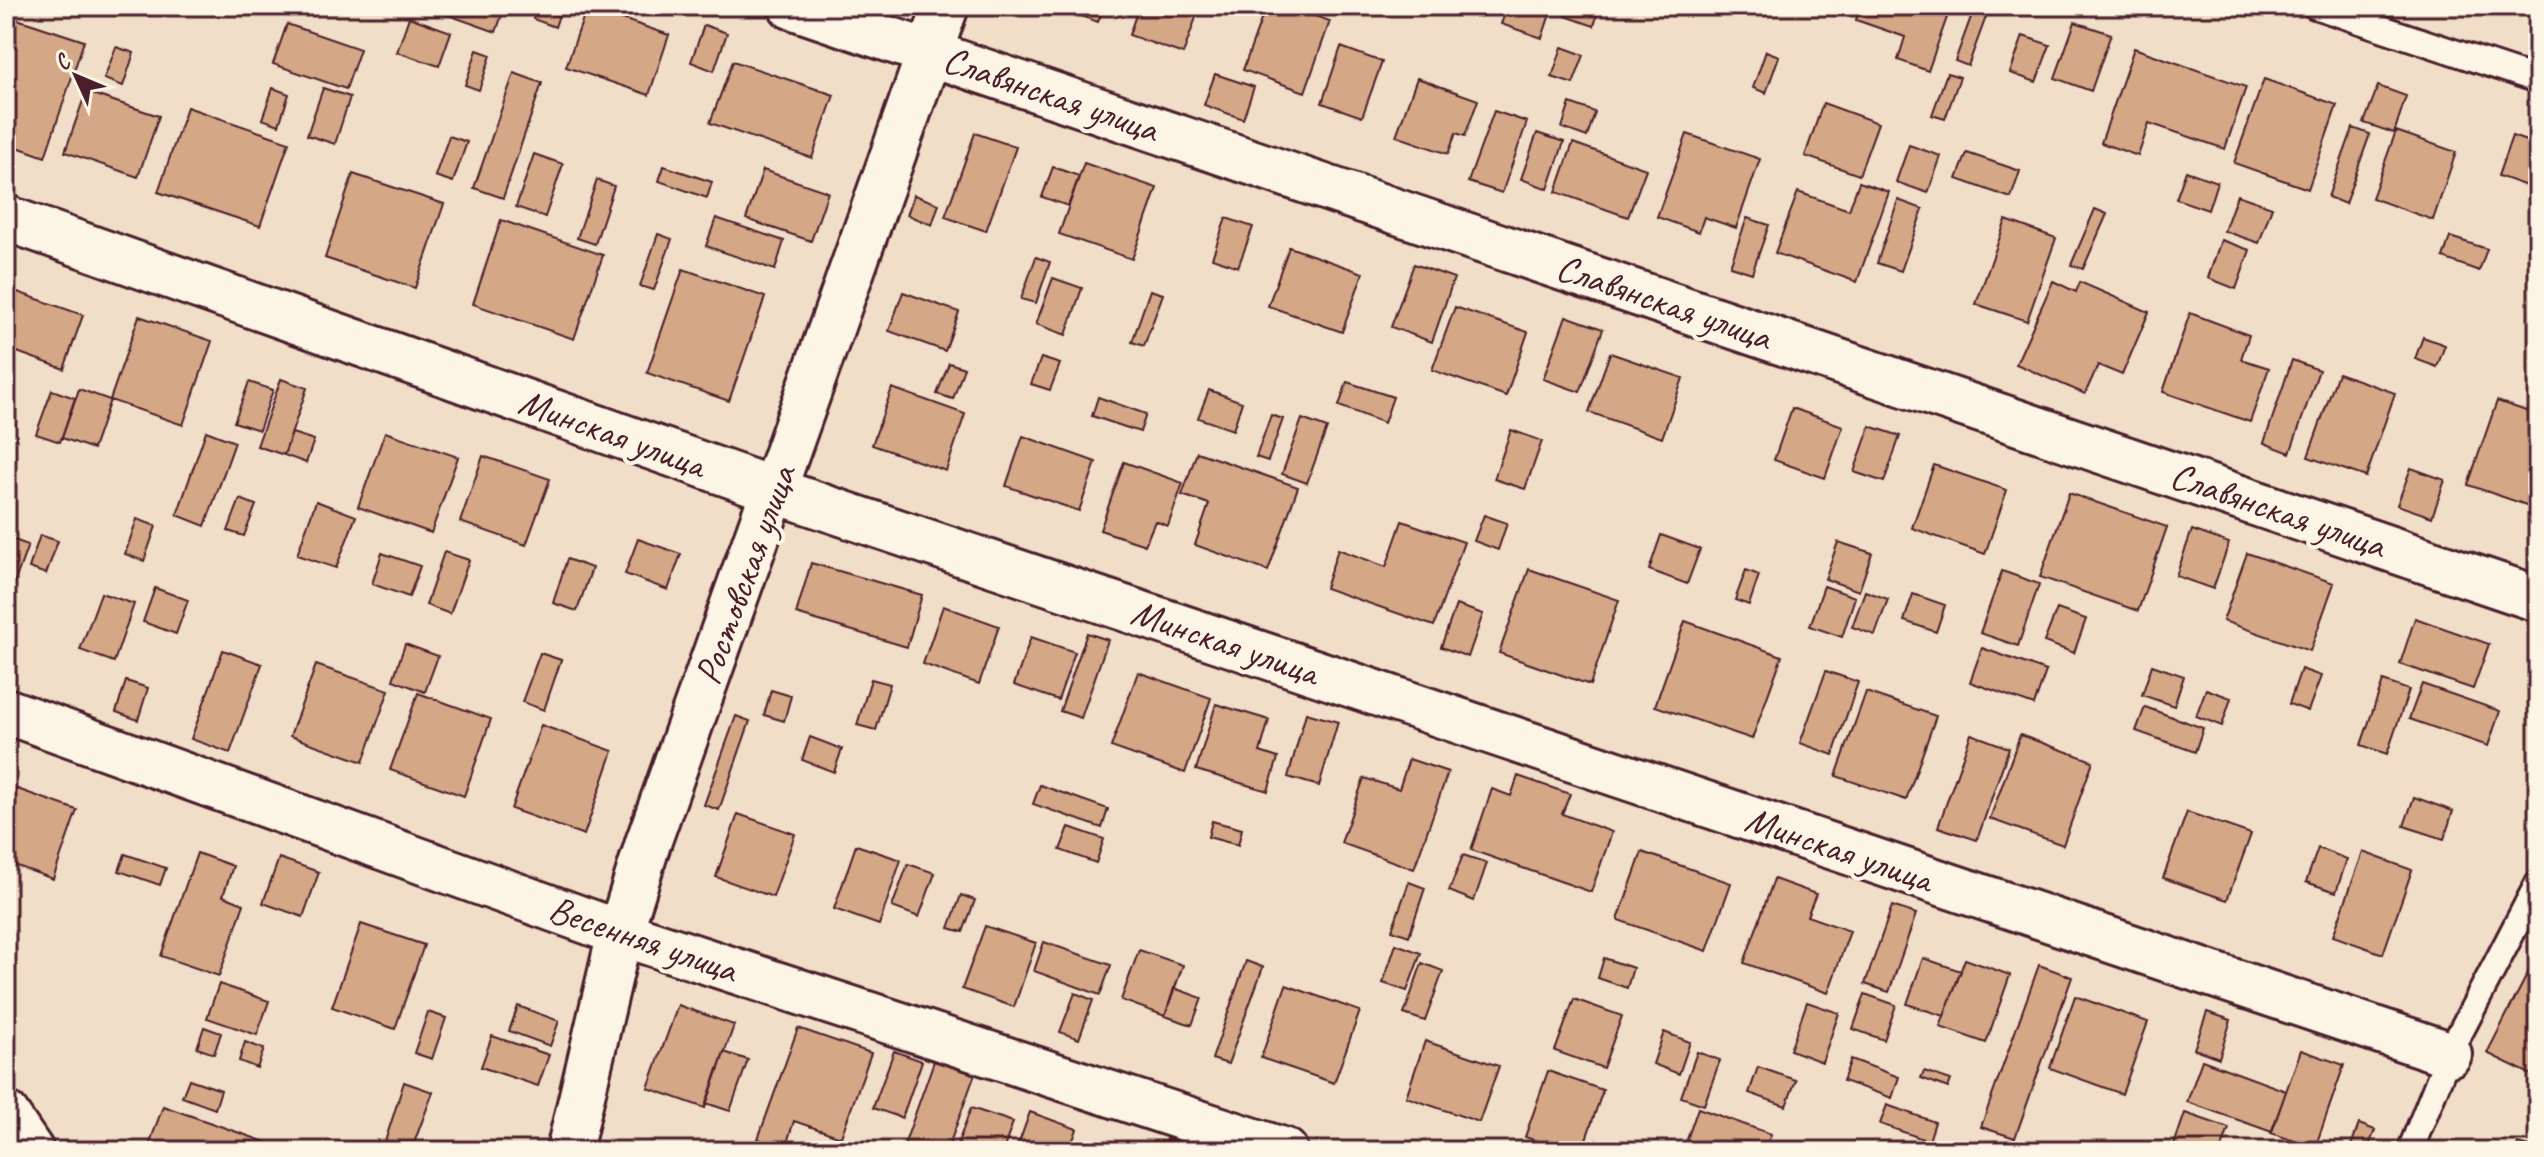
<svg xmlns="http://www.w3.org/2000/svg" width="2544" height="1157" font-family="Caveat,sans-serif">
<rect width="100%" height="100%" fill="#f0dec8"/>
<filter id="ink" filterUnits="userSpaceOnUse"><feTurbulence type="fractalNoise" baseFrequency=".0125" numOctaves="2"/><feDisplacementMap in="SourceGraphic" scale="16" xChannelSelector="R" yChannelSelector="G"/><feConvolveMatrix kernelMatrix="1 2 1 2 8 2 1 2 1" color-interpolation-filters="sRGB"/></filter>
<g filter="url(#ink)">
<path fill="#d4a786" stroke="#4a1f2b" stroke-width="2" d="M 423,6 L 505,6 L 496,32 Z
M 538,6 L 562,6 L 555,27 L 533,19 Z
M 1053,6 L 1104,6 L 1098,22 Z
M 1139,6 L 1200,6 L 1183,54 L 1129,35 Z
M 1266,6 L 1286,6 L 1330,21 L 1305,92 L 1243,70 Z
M 1508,6 L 1527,6 L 1550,14 L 1542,38 L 1501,24 Z
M 1569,6 L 1597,16 L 1594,26 L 1565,16 Z
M 1860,6 L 1951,6 L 1928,71 L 1898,60 L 1905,37 L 1856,20 Z
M 1975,6 L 1990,6 L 1968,66 L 1955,61 Z
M 587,7 L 669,35 L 649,95 L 566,67 Z
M 11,17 L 84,41 L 45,157 L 6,143 L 6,30 Z
M 409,17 L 451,32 L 439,66 L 397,52 Z
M 2075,22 L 2111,34 L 2091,91 L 2055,78 Z
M 287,24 L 360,49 L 346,89 L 273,64 Z
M 704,25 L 727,33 L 714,71 L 691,62 Z
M 2023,36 L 2050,45 L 2036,82 L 2010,73 Z
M 116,47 L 134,53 L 123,86 L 104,79 Z
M 1341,47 L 1382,62 L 1362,117 L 1322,103 Z
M 1562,47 L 1584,55 L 1573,84 L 1552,77 Z
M 2134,48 L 2246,87 L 2225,149 L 2149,123 L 2138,156 L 2101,143 Z
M 477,50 L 491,55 L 479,90 L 465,85 Z
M 1766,51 L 1779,56 L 1766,93 L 1753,88 Z
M 733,61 L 834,95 L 812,158 L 710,123 Z
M 514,73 L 542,83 L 503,198 L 474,188 Z
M 1947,73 L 1960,77 L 1945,119 L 1932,115 Z
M 1215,74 L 1254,87 L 1243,119 L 1204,105 Z
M 1417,78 L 1478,100 L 1465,136 L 1456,133 L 1448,154 L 1396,136 Z
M 2264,79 L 2337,105 L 2308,189 L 2234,163 Z
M 2378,86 L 2406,96 L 2394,133 L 2364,123 Z
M 273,88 L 289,94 L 279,125 L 262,119 Z
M 323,88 L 350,97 L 335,144 L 307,135 Z
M 86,92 L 159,116 L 138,177 L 65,152 Z
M 1570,103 L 1595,112 L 1587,137 L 1562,128 Z
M 1823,103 L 1878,123 L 1859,175 L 1805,156 Z
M 187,107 L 289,142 L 260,226 L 158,192 Z
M 1494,111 L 1527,122 L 1502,193 L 1468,182 Z
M 2353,128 L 2370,134 L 2345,204 L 2328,197 Z
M 2396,131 L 2456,152 L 2433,220 L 2372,198 Z
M 975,133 L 1016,147 L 986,231 L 945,217 Z
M 1537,133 L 1564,142 L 1548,189 L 1521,179 Z
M 1687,134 L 1760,159 L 1736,228 L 1704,217 L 1699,232 L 1657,217 Z
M 449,136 L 467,142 L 453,182 L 435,176 Z
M 2512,136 L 2538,145 L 2538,190 L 2498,176 Z
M 1573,143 L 1646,169 L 1628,217 L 1556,192 Z
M 1909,145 L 1941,156 L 1928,193 L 1896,182 Z
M 1967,153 L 2020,171 L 2011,198 L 1957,179 Z
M 534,154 L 563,164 L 545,217 L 516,207 Z
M 1084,163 L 1157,188 L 1132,259 L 1059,234 Z
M 664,166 L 712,182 L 707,198 L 659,181 Z
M 1053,167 L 1079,176 L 1068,206 L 1042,197 Z
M 763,170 L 828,192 L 811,241 L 746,219 Z
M 2186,171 L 2217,182 L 2208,210 L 2176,199 Z
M 353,174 L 444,204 L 415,288 L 325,258 Z
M 597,180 L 614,186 L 595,244 L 577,238 Z
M 1859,182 L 1889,192 L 1857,282 L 1775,253 L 1798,192 L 1849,210 Z
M 914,195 L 939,204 L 932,225 L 907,215 Z
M 2237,195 L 2272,207 L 2259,243 L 2224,231 Z
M 1898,200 L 1923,209 L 1901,271 L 1877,263 Z
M 2095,209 L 2107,214 L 2083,269 L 2071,265 Z
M 716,218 L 784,241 L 775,270 L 706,246 Z
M 1226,218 L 1253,227 L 1238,267 L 1212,258 Z
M 1747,218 L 1769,225 L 1752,273 L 1730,266 Z
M 501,220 L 603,255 L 574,339 L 473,304 Z
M 2006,220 L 2056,238 L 2027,321 L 1976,304 Z
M 658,234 L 672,239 L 654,290 L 640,286 Z
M 2450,237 L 2487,249 L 2479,271 L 2443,258 Z
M 2221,240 L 2250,250 L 2236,289 L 2208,278 Z
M 1289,247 L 1363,273 L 1342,332 L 1268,306 Z
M 1036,257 L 1050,262 L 1036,303 L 1021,299 Z
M 1414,264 L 1454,278 L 1432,342 L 1391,327 Z
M 683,269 L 765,297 L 729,401 L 647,373 Z
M 1053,278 L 1082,288 L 1066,335 L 1036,324 Z
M 2053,281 L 2076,292 L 2080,282 L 2149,312 L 2122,375 L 2098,365 L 2085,394 L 2016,364 Z
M 6,288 L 83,315 L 64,369 L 6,348 Z
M 1150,290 L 1163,294 L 1144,346 L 1132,342 Z
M 903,292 L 959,312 L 945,351 L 889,331 Z
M 1455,307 L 1528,332 L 1506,396 L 1432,370 Z
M 2190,313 L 2249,335 L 2241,359 L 2269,368 L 2250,422 L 2163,392 Z
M 139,316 L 212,341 L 183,425 L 110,400 Z
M 1566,316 L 1603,329 L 1580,392 L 1543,379 Z
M 2423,337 L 2445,345 L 2437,367 L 2415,359 Z
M 1610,353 L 1683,378 L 1662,438 L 1589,412 Z
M 1041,358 L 1060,364 L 1050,390 L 1031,384 Z
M 2292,360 L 2319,370 L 2290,453 L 2264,443 Z
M 949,363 L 964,368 L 953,399 L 937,394 Z
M 2338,373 L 2395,393 L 2366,477 L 2308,457 Z
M 281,379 L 307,388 L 284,455 L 257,446 Z
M 249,382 L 273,390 L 259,430 L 234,422 Z
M 1347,382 L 1393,397 L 1384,423 L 1339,406 Z
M 892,388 L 965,414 L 946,471 L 872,445 Z
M 79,389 L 110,400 L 93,449 L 62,438 Z
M 52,390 L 75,398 L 60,442 L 36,434 Z
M 1209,390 L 1242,402 L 1233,430 L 1198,418 Z
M 1098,397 L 1146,414 L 1140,432 L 1092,416 Z
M 2497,401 L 2538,415 L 2538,509 L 2468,485 Z
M 1792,408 L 1843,426 L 1825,478 L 1774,460 Z
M 1271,415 L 1283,419 L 1268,461 L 1256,457 Z
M 1302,419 L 1327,428 L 1307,483 L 1282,474 Z
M 1870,426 L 1900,436 L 1884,482 L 1854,472 Z
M 1511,430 L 1542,441 L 1525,489 L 1494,479 Z
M 206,431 L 235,442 L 205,526 L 177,515 Z
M 385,432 L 458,457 L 431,533 L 358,507 Z
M 292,433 L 314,440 L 306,463 L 284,455 Z
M 1023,436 L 1096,462 L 1079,511 L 1006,486 Z
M 1197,452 L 1298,487 L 1268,571 L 1195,545 L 1209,504 L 1182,495 Z
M 483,456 L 550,479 L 526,545 L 460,522 Z
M 1124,462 L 1183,483 L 1168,526 L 1155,521 L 1145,545 L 1100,530 Z
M 1934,465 L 2007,490 L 1985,554 L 1912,528 Z
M 2411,468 L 2445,480 L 2432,517 L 2397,505 Z
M 2069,493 L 2167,527 L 2138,611 L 2040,577 Z
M 240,499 L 256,505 L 244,536 L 228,531 Z
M 316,501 L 356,516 L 336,568 L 297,555 Z
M 1484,515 L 1507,523 L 1498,550 L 1474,541 Z
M 137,519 L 156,526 L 144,561 L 125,554 Z
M 1402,521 L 1464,542 L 1434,626 L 1325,588 L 1338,549 L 1386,567 Z
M 2192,530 L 2229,543 L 2213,589 L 2176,576 Z
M 40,535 L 58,541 L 46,574 L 29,568 Z
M 1661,535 L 1700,549 L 1687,584 L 1649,570 Z
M 6,537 L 28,545 L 6,606 Z
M 638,539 L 681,554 L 668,590 L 625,574 Z
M 1838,542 L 1872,553 L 1859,591 L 1825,579 Z
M 444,552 L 469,560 L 450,614 L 426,605 Z
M 382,553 L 420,566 L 409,597 L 372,584 Z
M 2247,553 L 2334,583 L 2310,651 L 2223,621 Z
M 567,559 L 592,568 L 577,611 L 553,603 Z
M 811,563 L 922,595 L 907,647 L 796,614 Z
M 1529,569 L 1619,600 L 1590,685 L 1499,653 Z
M 1746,570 L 1759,575 L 1749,605 L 1735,600 Z
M 2002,571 L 2039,584 L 2018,646 L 1980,633 Z
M 1824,586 L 1855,597 L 1842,637 L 1810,626 Z
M 155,588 L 188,600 L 176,634 L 143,622 Z
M 1865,591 L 1888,599 L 1875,635 L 1852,627 Z
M 101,593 L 134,604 L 114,662 L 80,650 Z
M 1913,594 L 1945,605 L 1936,632 L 1904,621 Z
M 1456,605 L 1483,614 L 1468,657 L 1441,647 Z
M 943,606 L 999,626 L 979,684 L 923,664 Z
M 2057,609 L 2086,619 L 2074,653 L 2044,642 Z
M 2415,618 L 2489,644 L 2473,689 L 2400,664 Z
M 1685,621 L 1782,656 L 1752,739 L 1655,706 Z
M 1087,633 L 1108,640 L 1081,718 L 1060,711 Z
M 1031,637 L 1075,652 L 1058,700 L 1014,685 Z
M 405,644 L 438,656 L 425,692 L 393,680 Z
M 1982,648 L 2046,671 L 2034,705 L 1970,682 Z
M 223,650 L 262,664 L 230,753 L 191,739 Z
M 540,653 L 561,660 L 544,710 L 522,702 Z
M 316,665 L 389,690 L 363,762 L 290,736 Z
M 2152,665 L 2184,676 L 2174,706 L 2142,695 Z
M 2301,669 L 2321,676 L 2308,711 L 2289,704 Z
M 1826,671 L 1858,682 L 1833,755 L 1800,743 Z
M 1138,672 L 1211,698 L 1185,773 L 1111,747 Z
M 871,679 L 890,684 L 876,730 L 857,725 Z
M 126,681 L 148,688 L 138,720 L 116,712 Z
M 2383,681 L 2409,690 L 2387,754 L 2361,745 Z
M 2422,684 L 2500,711 L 2488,746 L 2409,719 Z
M 2206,689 L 2231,698 L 2222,726 L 2196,716 Z
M 771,690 L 791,696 L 784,721 L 764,715 Z
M 1866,692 L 1936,716 L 1906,800 L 1836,776 Z
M 418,693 L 491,719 L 464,796 L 390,770 Z
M 1216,704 L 1269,720 L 1260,752 L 1278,758 L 1268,791 L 1196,770 Z
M 2145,707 L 2203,728 L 2195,752 L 2136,731 Z
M 1306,713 L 1338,722 L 1319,786 L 1288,777 Z
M 736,716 L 750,721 L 719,810 L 704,805 Z
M 541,725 L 613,751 L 584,835 L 511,809 Z
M 1971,734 L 2009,748 L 1977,840 L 1938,827 Z
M 2020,735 L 2093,761 L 2063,845 L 1990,819 Z
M 810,737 L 842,749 L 834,772 L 802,760 Z
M 1409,759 L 1448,772 L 1414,869 L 1341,843 L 1364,778 L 1399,789 Z
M 1518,776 L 1570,794 L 1562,814 L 1612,832 L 1591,892 L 1471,850 L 1492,789 L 1511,796 Z
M 6,785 L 77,810 L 53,879 L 6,862 Z
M 1040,785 L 1108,809 L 1102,828 L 1033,804 Z
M 2414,797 L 2453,811 L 2444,839 L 2404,826 Z
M 2187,812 L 2251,834 L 2227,900 L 2163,878 Z
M 738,814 L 795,834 L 773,897 L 716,877 Z
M 1212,821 L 1242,829 L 1238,845 L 1208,837 Z
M 1069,827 L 1104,839 L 1096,863 L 1060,850 Z
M 856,845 L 901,860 L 879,925 L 834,909 Z
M 2318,848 L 2347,859 L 2336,892 L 2306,882 Z
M 1642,852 L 1731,883 L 1707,951 L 1618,920 Z
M 2363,852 L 2412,870 L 2383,954 L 2333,936 Z
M 197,853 L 233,866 L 223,896 L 244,904 L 219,976 L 161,956 Z
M 125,854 L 166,868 L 160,885 L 119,871 Z
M 1463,855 L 1487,863 L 1474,901 L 1449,891 Z
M 279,858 L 319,872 L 303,917 L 263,903 Z
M 908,864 L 935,873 L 919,917 L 892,907 Z
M 1774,879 L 1816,894 L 1807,916 L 1850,931 L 1828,993 L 1744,963 Z
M 1409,882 L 1425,888 L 1409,936 L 1392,930 Z
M 961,895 L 975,900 L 963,932 L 949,928 Z
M 1892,906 L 1916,914 L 1889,992 L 1865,984 Z
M 361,924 L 424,945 L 395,1029 L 332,1007 Z
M 985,926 L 1036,943 L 1014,1007 L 962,989 Z
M 1044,942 L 1111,965 L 1100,995 L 1034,971 Z
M 1396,944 L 1421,953 L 1407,991 L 1383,983 Z
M 1139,950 L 1183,965 L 1165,1016 L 1121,1000 Z
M 1604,958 L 1633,968 L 1627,988 L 1598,978 Z
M 1923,958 L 1961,971 L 1944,1016 L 1907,1004 Z
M 1965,959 L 2010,975 L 1986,1043 L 1940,1027 Z
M 1246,961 L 1263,967 L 1228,1064 L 1212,1059 Z
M 1422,963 L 1443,971 L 1425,1021 L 1404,1014 Z
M 2039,965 L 2072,977 L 2015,1138 L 1981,1127 Z
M 2528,973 L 2538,979 L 2538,1078 L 2487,1053 Z
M 219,984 L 269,1001 L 257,1035 L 207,1018 Z
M 1286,985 L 1360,1011 L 1334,1083 L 1261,1058 Z
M 1174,988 L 1202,998 L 1192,1025 L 1165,1016 Z
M 1075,993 L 1093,1000 L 1079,1039 L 1060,1032 Z
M 1865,994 L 1896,1005 L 1884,1040 L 1853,1029 Z
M 2075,996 L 2148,1022 L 2122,1094 L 2050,1068 Z
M 1574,999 L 1622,1016 L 1603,1068 L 1555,1051 Z
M 1807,1002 L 1839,1013 L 1822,1062 L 1790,1050 Z
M 678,1005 L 734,1025 L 705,1108 L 648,1088 Z
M 518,1006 L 559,1021 L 550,1046 L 509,1031 Z
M 428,1012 L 446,1018 L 432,1059 L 414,1053 Z
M 2207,1012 L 2231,1020 L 2219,1058 L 2194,1049 Z
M 204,1027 L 221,1033 L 214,1054 L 197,1048 Z
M 798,1028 L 871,1053 L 841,1137 L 794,1121 L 785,1149 L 758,1139 Z
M 1664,1032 L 1690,1042 L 1679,1074 L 1653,1064 Z
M 492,1036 L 549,1055 L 538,1086 L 481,1067 Z
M 1425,1041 L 1499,1066 L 1479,1122 L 1406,1097 Z
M 245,1042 L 264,1049 L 257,1068 L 239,1061 Z
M 2301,1050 L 2344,1065 L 2315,1148 L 2271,1133 Z
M 894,1051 L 922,1061 L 902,1118 L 873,1108 Z
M 724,1052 L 748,1060 L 730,1111 L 706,1103 Z
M 1697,1052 L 1720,1060 L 1704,1105 L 1681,1097 Z
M 1851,1059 L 1899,1077 L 1892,1098 L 1843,1081 Z
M 2202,1060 L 2286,1091 L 2272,1132 L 2187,1102 Z
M 934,1061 L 975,1074 L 947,1151 L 902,1151 Z
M 1758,1067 L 1796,1080 L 1786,1106 L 1749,1093 Z
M 1548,1071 L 1603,1090 L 1582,1151 L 1566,1151 L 1525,1137 Z
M 1924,1071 L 1951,1080 L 1948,1088 L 1921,1078 Z
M 189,1079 L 221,1090 L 215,1109 L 182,1097 Z
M 404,1082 L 433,1092 L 411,1151 L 382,1151 Z
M 1887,1105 L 1935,1122 L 1929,1141 L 1880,1124 Z
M 163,1106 L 291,1151 L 147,1151 Z
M 971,1108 L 1013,1122 L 1003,1151 L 955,1151 Z
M 1698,1108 L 1771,1134 L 1765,1151 L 1683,1151 Z
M 1030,1112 L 1077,1129 L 1069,1151 L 1016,1151 Z
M 2185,1113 L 2229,1128 L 2221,1151 L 2172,1151 Z
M 2359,1124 L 2375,1130 L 2367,1151 L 2349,1151 Z
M 1166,1139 L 1194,1149 L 1193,1151 L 1162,1151 Z
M 2518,1144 L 2534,1148 L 2533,1151 L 2516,1151 Z"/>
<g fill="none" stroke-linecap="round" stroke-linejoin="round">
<g stroke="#4a1f2b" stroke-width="30">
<path id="service" d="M 2315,6 L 2538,80
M 2410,1151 L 2449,1054 L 2538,883"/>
</g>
<g stroke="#4a1f2b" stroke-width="50">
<path id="minor" d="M 791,6 L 2538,599
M 6,218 L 776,491 L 2449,1054
M 6,711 L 620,933 L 1285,1151
M 6,1114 L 31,1151
M 569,1151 L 620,933 L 648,843 L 946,6"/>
</g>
<use href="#service" stroke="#fcf5e5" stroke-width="24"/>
<use href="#minor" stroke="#fcf5e5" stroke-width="44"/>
</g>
</g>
<g text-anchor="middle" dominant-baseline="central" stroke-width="8" stroke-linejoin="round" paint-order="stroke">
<g font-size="38" fill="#4a1f2b" stroke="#fcf5e5">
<text transform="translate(1051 94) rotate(19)">Славянская улица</text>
<text transform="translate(1664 302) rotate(19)">Славянская улица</text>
<text transform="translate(612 433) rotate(20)">Минская улица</text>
<text transform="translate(2278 510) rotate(19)">Славянская улица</text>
<text transform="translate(745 575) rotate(-70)">Ростовская улица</text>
<text transform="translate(1225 642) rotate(19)">Минская улица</text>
<text transform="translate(1839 849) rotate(19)">Минская улица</text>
<text transform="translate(643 939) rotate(19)">Весенняя улица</text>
</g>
</g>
<rect width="2544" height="1157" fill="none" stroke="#fcf5e5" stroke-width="32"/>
<rect x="16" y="16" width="2512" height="1125" fill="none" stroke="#4a1f2b" stroke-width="3" filter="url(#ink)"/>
<g transform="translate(76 76) rotate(314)" stroke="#fcf5e5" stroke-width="6" paint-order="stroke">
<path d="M0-6L14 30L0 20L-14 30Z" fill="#4a1f2b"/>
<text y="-12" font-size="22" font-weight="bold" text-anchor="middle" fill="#4a1f2b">С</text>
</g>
</svg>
